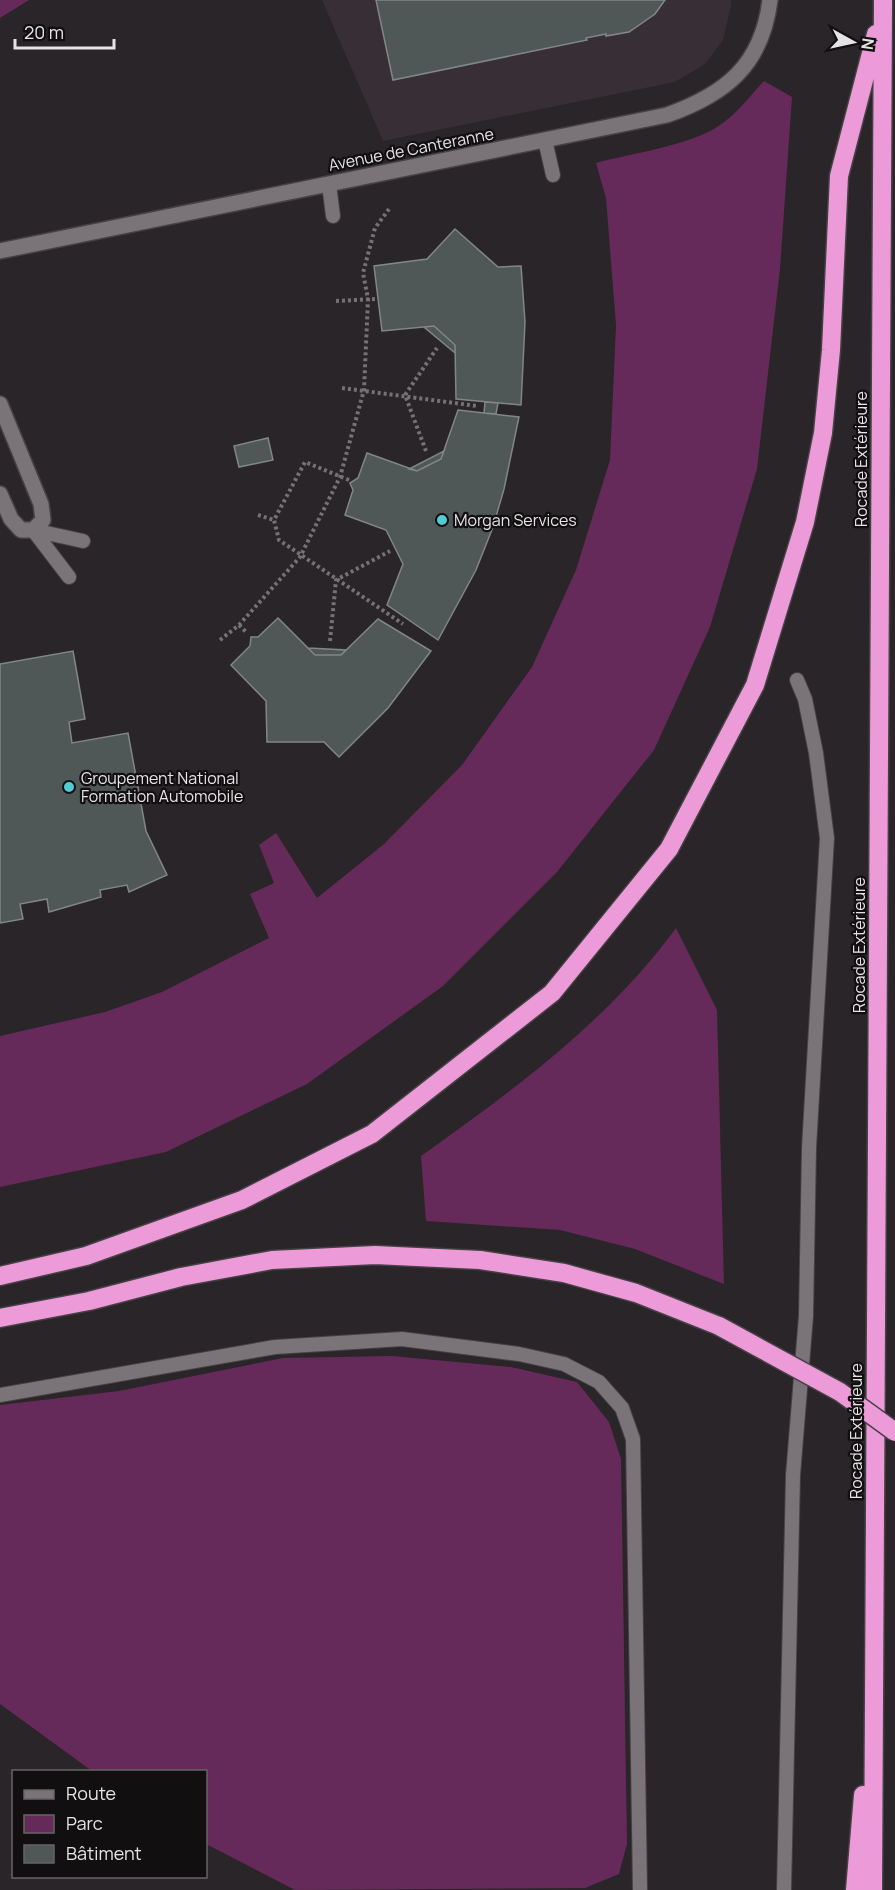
<svg xmlns="http://www.w3.org/2000/svg" width="895" height="1890" font-family="Manrope,sans-serif">
<rect width="100%" height="100%" fill="#2a2528"/>
<path fill="#382e35" d="M 322,0 L 731,0 L 731,6 L 723,40 L 705,64 L 675,82 L 383,141 Z"/>
<path fill="#652a59" d="M 0,0 L 29,0 L 0,18 Z
M 764,81 L 792,97 L 780,269 L 757,469 L 710,627 L 654,750 L 557,872 L 443,986 L 307,1084 L 166,1152 L 0,1187 L 0,1036 L 105,1012 L 162,992 L 269,938 L 250,894 L 274,883 L 259,845 L 276,833 L 317,898 L 384,844 L 462,765 L 532,667 L 576,570 L 610,460 L 616,325 L 606,198 L 596,163 C 629,154 690,145 717,127 C 736,115 749,97 764,81 Z
M 676,928 L 717,1010 L 724,1284 L 635,1249 L 560,1230 L 426,1221 L 421,1156 C 514,1090 608,1021 676,928 Z
M 392,1356 L 511,1367 L 577,1382 L 609,1422 L 621,1459 L 627,1844 L 619,1874 L 585,1888 L 295,1890 L 206,1844 L 206,1772 L 92,1771 L 0,1704 L 0,1405 L 119,1391 L 283,1358 Z"/>
<path fill="#505757" stroke="#808787" stroke-width="1.5" d="M 376,0 L 665,0 L 655,14 L 629,32 L 606,36 L 606,34 L 586,38 L 587,40 L 393,80 Z
M 455,229 L 498,267 L 521,266 L 525,322 L 521,405 L 456,399 L 455,345 L 434,326 L 382,331 L 374,266 L 427,259 Z
M 434,326 L 455,345 L 455,353 L 424,327 Z
M 485,402 L 498,403 L 496,414 L 484,413 Z
M 458,410 L 519,417 L 504,489 L 493,527 L 476,570 L 438,640 L 387,605 L 403,564 L 386,530 L 345,515 L 353,490 L 350,483 L 358,478 L 367,453 L 417,471 L 441,459 Z
M 268,438 L 273,460 L 239,467 L 234,446 Z
M 444,451 L 441,459 L 417,471 L 409,469 Z
M 278,618 L 315,655 L 341,655 L 378,619 L 431,651 L 388,708 L 339,757 L 324,742 L 267,742 L 266,701 L 231,665 L 250,646 L 251,637 L 258,637 Z
M 308,648 L 346,650 L 341,655 L 315,655 Z
M 73,651 L 85,719 L 69,722 L 72,743 L 128,733 L 146,831 L 167,875 L 129,892 L 127,885 L 100,890 L 101,897 L 49,912 L 47,899 L 20,904 L 23,919 L 0,923 L 0,664 Z"/>
<g fill="none" stroke-linecap="round" stroke-linejoin="round">
<g stroke="#454144" stroke-width="16">
<path id="service" d="M 545,140 L 553,175
M 329,184 L 333,216
M 33,530 L 69,577
M 33,530 L 83,541
M 0,1395 L 275,1347 L 402,1339 L 519,1354 L 564,1364 L 599,1382 L 622,1408 L 633,1439 L 640,1890
M 784,1890 L 793,1475 L 806,1316 L 809,1148 L 827,838 L 816,753 L 805,699 L 797,680"/>
</g>
<g stroke="#454144" stroke-width="18">
<path id="minor" d="M 0,251 L 667,115 C 726,94 762,65 770,0
M 0,404 L 41,504 L 43,520 L 33,530 L 21,530 L 11,519 L 0,494"/>
</g>
<g stroke="#454144" stroke-width="21">
<path id="motorway" d="M 0,1276 L 86,1256 L 242,1200 L 372,1134 L 552,993 L 669,849 L 755,685 L 805,522 L 823,433 L 831,350 L 839,176 L 876,34
M 0,1318 L 89,1301 L 181,1277 L 272,1260 L 375,1255 L 480,1260 L 564,1273 L 636,1293 L 719,1326
M 855,1890 L 863,1795
M 873,1890 L 883,0"/>
</g>
<path stroke="#757174" stroke-width="4" stroke-dasharray="3 3" stroke-linecap="butt" d="M 336,301 L 375,299
M 342,388 L 477,406
M 426,451 L 405,395 L 437,348
M 349,480 L 305,462 L 274,520 L 279,540 L 403,624
M 258,515 L 274,520
M 239,625 L 247,633
M 220,640 L 239,625 L 300,557 L 340,477 L 364,390 L 368,299 L 363,273 L 375,228 L 389,209
M 330,641 L 336,580 L 390,551"/>
<use href="#service" stroke="#7a7478" stroke-width="14"/>
<use href="#minor" stroke="#7a7478" stroke-width="15"/>
<use href="#motorway" stroke="#ed9ad9" stroke-width="18"/>
<g stroke="#454144" stroke-width="21" stroke-linecap="butt">
<path id="motorway-bridge" d="M 719,1326 L 840,1392 L 895,1432"/>
</g>
<use href="#motorway-bridge" stroke="#ed9ad9" stroke-width="18"/>
</g>
<g fill="#51ccd2" stroke="#110f10" stroke-width="2">
<circle cx="442" cy="520" r="6"/>
<circle cx="69" cy="787" r="6"/>
</g>
<g text-anchor="middle" dominant-baseline="central" stroke-width="4.5" stroke-linejoin="round" paint-order="stroke">
<g font-size="16" fill="#e6e3e6" stroke="#110f10">
<text transform="translate(411 149) rotate(-11)">Avenue de Canteranne</text>
<text transform="translate(861 459) rotate(-90)">Rocade Extérieure</text>
<text transform="translate(859 945) rotate(-90)">Rocade Extérieure</text>
<text transform="translate(856 1431) rotate(-90)">Rocade Extérieure</text>
</g>
<g font-size="16" fill="#e6e3e6" stroke="#110f10" text-anchor="start">
<text x="454" y="520">Morgan Services</text>
<text x="81" y="778">Groupement National<tspan x="81" dy="18">Formation Automobile</tspan></text>
</g>
</g>
<rect x="12" y="1770" width="195" height="108" fill="#110f10" stroke="#666466" stroke-width="1.5"/>
<rect x="24" y="1790" width="30" height="9" fill="#7a7478" stroke="#666466" stroke-width="1.5"/>
<text x="66" y="1800" font-size="18" fill="#e6e3e6">Route</text>
<rect x="24" y="1815" width="30" height="18" fill="#652a59" stroke="#666466" stroke-width="1.5"/>
<text x="66" y="1830" font-size="18" fill="#e6e3e6">Parc</text>
<rect x="24" y="1845" width="30" height="18" fill="#505757" stroke="#666466" stroke-width="1.5"/>
<text x="66" y="1860" font-size="18" fill="#e6e3e6">Bâtiment</text>
<g transform="translate(853 42) rotate(98)" stroke="#110f10" stroke-width="4.5" paint-order="stroke">
<path d="M0-4.5L10 22L0 15L-10 22Z" fill="#e6e3e6"/>
<text y="-9" font-size="16" font-weight="bold" text-anchor="middle" fill="#e6e3e6">N</text>
</g>
<path d="M15 39v9h99v-9" fill="none" stroke="#e6e3e6" stroke-width="3"/>
<text x="24" y="39" font-size="18" fill="#e6e3e6" stroke="#110f10" stroke-width="4.5" paint-order="stroke">20 m</text>
</svg>
